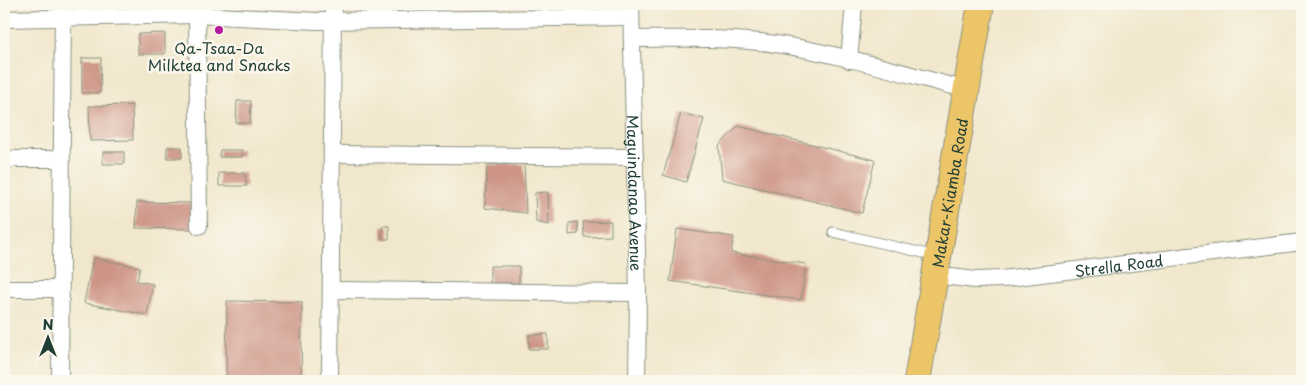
<svg xmlns="http://www.w3.org/2000/svg" width="1306" height="385" font-family="'Playpen Sans',sans-serif">
<rect width="100%" height="100%" fill="#fbf7ec"/>
<filter id="ink" filterUnits="userSpaceOnUse"><feTurbulence type="fractalNoise" baseFrequency=".02" numOctaves="2"/><feDisplacementMap in="SourceGraphic" scale="10" xChannelSelector="R" yChannelSelector="G"/><feConvolveMatrix kernelMatrix="1 2 1 2 8 2 1 2 1" color-interpolation-filters="sRGB"/></filter>
<filter id="wash" filterUnits="userSpaceOnUse"><feTurbulence type="fractalNoise" baseFrequency=".0096" numOctaves="4" result="noise"/><feDisplacementMap in="SourceGraphic" scale="20" xChannelSelector="R" yChannelSelector="G"/><feGaussianBlur stdDeviation="1.12" result="paint"/><feColorMatrix in="noise" values="0 0 0 0 0 0 0 0 0 0 0 0 0 0 0 0 0 1.4 0 .05"/><feComposite in="paint" operator="in"/></filter>
<g filter="url(#wash)">
<rect width="100%" height="100%" fill="#f1e7cc"/>
<g id="blocks">
<path fill="#cd9587" d="M 165,33 L 165,54 L 138,54 L 138,34 Z
M 82,58 L 101,58 L 100,93 L 82,93 Z
M 237,101 L 251,101 L 250,123 L 236,123 Z
M 132,105 L 133,140 L 90,141 L 89,106 Z
M 681,113 L 704,119 L 686,182 L 663,175 Z
M 738,126 L 875,160 L 862,213 L 722,179 L 719,146 Z
M 167,147 L 182,147 L 182,158 L 167,158 Z
M 220,150 L 242,150 L 242,157 L 219,157 Z
M 103,152 L 124,152 L 124,164 L 103,164 Z
M 524,164 L 526,213 L 485,208 L 487,165 Z
M 219,173 L 244,173 L 247,186 L 219,186 Z
M 548,192 L 549,225 L 536,222 L 535,193 Z
M 137,202 L 192,203 L 192,229 L 136,228 Z
M 611,221 L 611,236 L 584,237 L 583,222 Z
M 577,222 L 578,234 L 569,235 L 569,223 Z
M 382,226 L 389,226 L 389,239 L 382,239 Z
M 677,229 L 734,237 L 731,253 L 806,264 L 801,300 L 670,281 Z
M 93,258 L 140,267 L 137,281 L 153,284 L 147,315 L 84,303 Z
M 490,266 L 519,266 L 519,283 L 490,283 Z
M 227,301 L 302,302 L 301,381 L 226,381 Z
M 548,334 L 548,349 L 529,349 L 529,335 Z"/>
</g>
</g>
<g filter="url(#ink)">
<use href="#blocks" fill-opacity="0" stroke="#889280" stroke-width="1"/>
<g fill="none" stroke-linecap="round" stroke-linejoin="round">
<g stroke="#889280" stroke-width="11">
<path id="lane" d="M 833,232 L 936,256"/>
</g>
<g stroke="#889280" stroke-width="18">
<g id="street">
<path id="s1" d="M 631,4 L 638,293 L 637,381"/>
<path d="M 197,6 L 199,226"/>
<path d="M 4,19 L 197,15 L 317,21 L 630,17"/>
<path d="M 632,39 C 680,39 728,37 776,44 C 841,54 905,74 968,90"/>
<path d="M 849,60 L 854,4"/>
<path d="M 333,154 L 635,157"/>
<path d="M 4,159 L 61,159"/>
<path id="s2" d="M 936,275 L 975,280 L 1002,279 L 1302,242"/>
<path d="M 4,289 L 60,289"/>
<path d="M 331,290 L 638,293"/>
<path d="M 60,381 L 63,4"/>
<path d="M 330,381 L 333,4"/>
</g>
</g>
<g stroke="#889280" stroke-width="28">
<g id="primary">
<path id="s3" d="M 917,381 L 981,4"/>
</g>
</g>
<use href="#lane" stroke="#fff" stroke-width="9"/>
<use href="#street" stroke="#fff" stroke-width="16"/>
<use href="#primary" stroke="#edc569" stroke-width="26"/>
</g>
</g>
<circle fill="#b5179e" stroke="#fbf7ec" stroke-width="2" cx="219" cy="30" r="5"/>
<g text-anchor="middle" dominant-baseline="central" stroke-width="5" stroke-linejoin="round" paint-order="stroke">
<g font-size="15" fill="#1f3d34" stroke="#fbf7ec">
<text x="219" y="47">Qa-Tsaa-Da<tspan x="219" dy="17">Milktea and Snacks</tspan></text>
</g>
<g font-size="15" fill="#1f3d34" stroke="#fbf7ec">
<text stroke="none"><textPath href="#s1" startOffset="189">Maguindanao Avenue</textPath></text>
<text stroke="none"><textPath href="#s3" startOffset="191">Makar-Kiamba Road</textPath></text>
<text stroke="none"><textPath href="#s2" startOffset="184">Strella Road</textPath></text>
</g>
</g>
<rect width="1306" height="385" fill="none" stroke="#fbf7ec" stroke-width="20"/>
<g transform="translate(48 338)" stroke="#fbf7ec" stroke-width="4" paint-order="stroke">
<path d="M0-4L9 19L0 12L-9 19Z" fill="#1f3d34"/>
<text y="-8" font-size="14" font-weight="bold" text-anchor="middle" fill="#1f3d34">N</text>
</g>
</svg>
